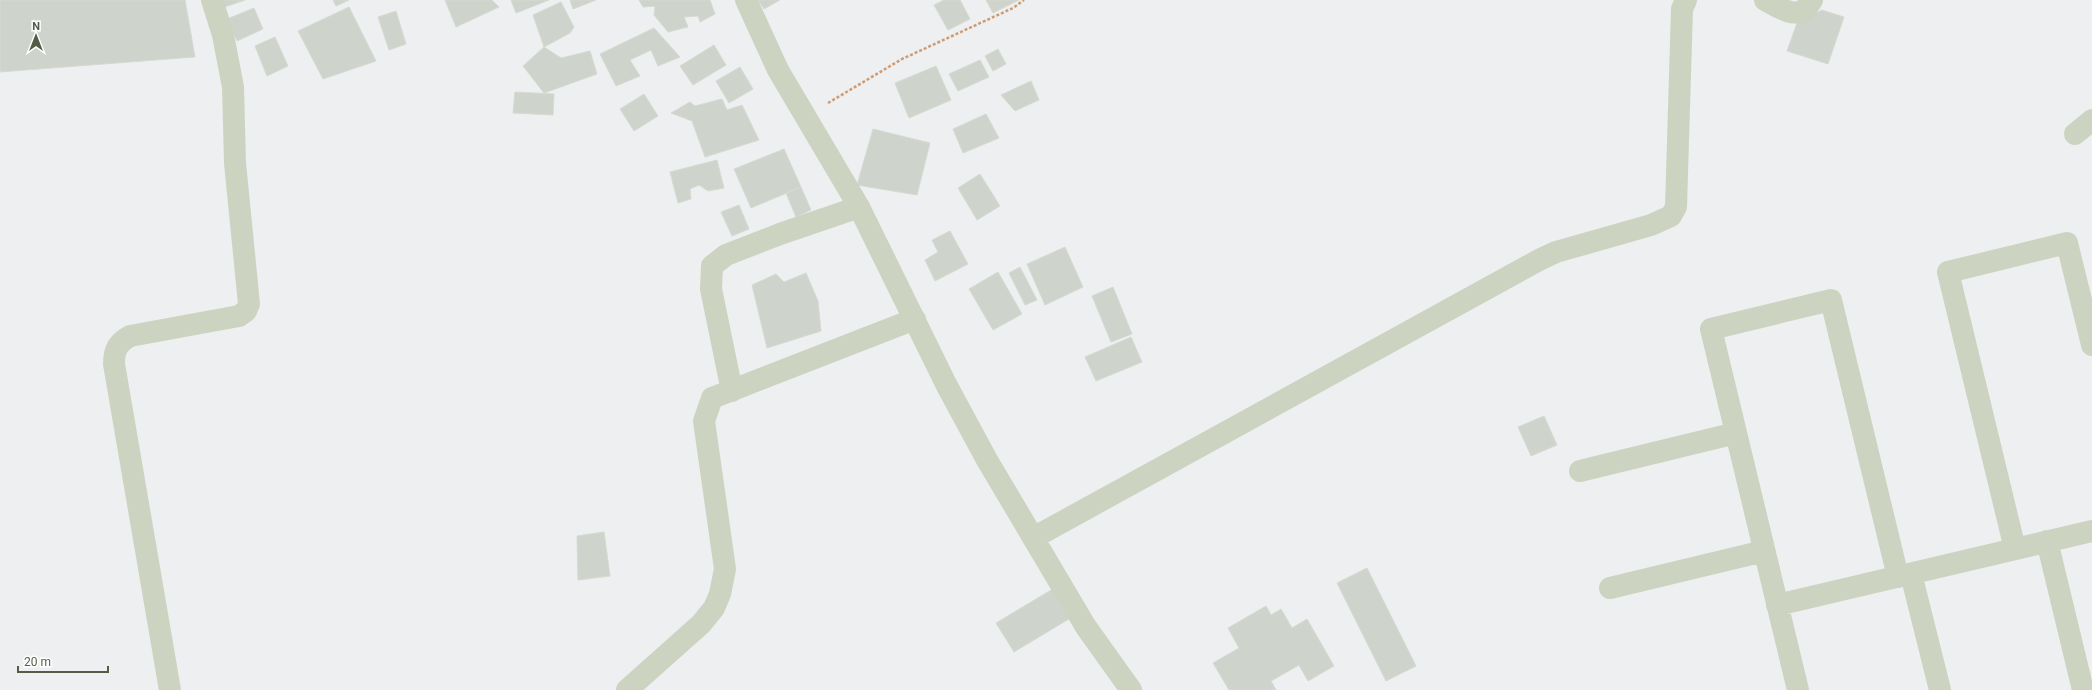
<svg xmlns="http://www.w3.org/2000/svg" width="2092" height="690" font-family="Roboto,sans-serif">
<rect width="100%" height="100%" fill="#eeeff1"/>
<path fill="#ced3cb" stroke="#d5dad2" d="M 0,0 L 185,0 L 195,57 L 0,72 Z
M 216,0 L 245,0 L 219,9 Z
M 333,0 L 349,0 L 336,6 Z
M 445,0 L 492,0 L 499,7 L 456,27 Z
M 511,0 L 549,0 L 516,13 Z
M 570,0 L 596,0 L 573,9 Z
M 639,0 L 710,0 L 715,14 L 700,22 L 698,16 L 684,17 L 688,27 L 668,32 L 654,15 L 655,6 L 643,7 Z
M 758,0 L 780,0 L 764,9 Z
M 944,0 L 960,0 L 970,19 L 948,30 L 934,5 Z
M 986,0 L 1019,0 L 993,13 Z
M 561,2 L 574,27 L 570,33 L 544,47 L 533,15 Z
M 349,7 L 376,61 L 323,79 L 298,31 Z
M 254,8 L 263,29 L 237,41 L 227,19 Z
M 1822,10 L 1844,17 L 1828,64 L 1787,51 L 1797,23 Z
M 396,11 L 406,44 L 389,50 L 378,17 Z
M 654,28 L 680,57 L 658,66 L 651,50 L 630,60 L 640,76 L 616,86 L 600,54 Z
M 275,37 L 288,66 L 267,76 L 255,46 Z
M 714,45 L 726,65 L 693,85 L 680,66 Z
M 544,47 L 561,58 L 590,51 L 597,74 L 544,93 L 523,66 Z
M 998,49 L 1006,64 L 993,71 L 985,56 Z
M 980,60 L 989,77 L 958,91 L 949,74 Z
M 936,66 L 951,100 L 909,118 L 895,83 Z
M 740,67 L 753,89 L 729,103 L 716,81 Z
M 1031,81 L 1039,100 L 1015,111 L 1001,95 Z
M 515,92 L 554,94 L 553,115 L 513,113 Z
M 644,94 L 658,116 L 634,131 L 620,109 Z
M 722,99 L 727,110 L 742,105 L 759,140 L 705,157 L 692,121 L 671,113 L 690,102 L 695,106 Z
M 986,114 L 999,138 L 963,153 L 953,129 Z
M 873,129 L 930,143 L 917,195 L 857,185 Z
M 784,149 L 801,187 L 751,208 L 734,169 Z
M 717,160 L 724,188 L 708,191 L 699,185 L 690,189 L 691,199 L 678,203 L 670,172 Z
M 980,174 L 1000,206 L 977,220 L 958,188 Z
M 801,187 L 811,210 L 796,217 L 786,193 Z
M 739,205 L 749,229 L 732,236 L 721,212 Z
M 950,231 L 968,264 L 935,281 L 925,260 L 938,252 L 932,240 Z
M 1065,247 L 1083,287 L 1045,305 L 1027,264 Z
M 1020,267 L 1037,300 L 1025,305 L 1009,273 Z
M 998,272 L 1022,314 L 993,330 L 969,289 Z
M 806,273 L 818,301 L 821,331 L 767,348 L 752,285 L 776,274 L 784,282 Z
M 1113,287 L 1132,334 L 1111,342 L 1092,296 Z
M 1131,337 L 1142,362 L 1096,381 L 1085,357 Z
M 1544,416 L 1557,445 L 1531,456 L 1518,427 Z
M 604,532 L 610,576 L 578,580 L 577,536 Z
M 1367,568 L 1416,666 L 1386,681 L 1337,583 Z
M 1056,587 L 1074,616 L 1014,652 L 996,623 Z
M 1266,606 L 1271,615 L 1281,609 L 1292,628 L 1307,619 L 1334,666 L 1308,681 L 1299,665 L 1271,681 L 1276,690 L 1229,690 L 1213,663 L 1239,648 L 1228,628 Z"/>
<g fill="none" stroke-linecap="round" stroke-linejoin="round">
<path stroke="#cf9b72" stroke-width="2.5" stroke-dasharray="3 2" stroke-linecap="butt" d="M 828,103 L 902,59 L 1013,8 L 1024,0"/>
<path stroke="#ccd4c1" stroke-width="22" d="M 746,0 L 778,70 L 859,207 L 947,386 L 987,460 L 1086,627 L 1131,690
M 1765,0 C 1782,9 1800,23 1812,0
M 2075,134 L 2092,120
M 732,391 L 711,289 L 712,266 L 726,255 L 780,234 L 859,207
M 1580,471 L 1736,433
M 1033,538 L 1539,260 L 1556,252 L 1651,225 L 1671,216 L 1676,207 L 1682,9 L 1686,0
M 2047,541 L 2083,690
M 2015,549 L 1948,272 L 2067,243 L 2092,345
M 1911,574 L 1940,690
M 1610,588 L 1764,551
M 1777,605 L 2092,531
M 170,690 L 114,364 C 114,349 118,343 130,336 L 239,316 L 246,311 L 249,304 L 235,163 L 233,87 L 223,35 L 212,0
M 627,690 L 701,624 L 714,608 L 720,594 L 725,569 L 704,421 L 712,398 L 915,319
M 1798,690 L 1711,329 L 1831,300 L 1898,577"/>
</g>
<g transform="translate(36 36)" stroke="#ffffff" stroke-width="3" paint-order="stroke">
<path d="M0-3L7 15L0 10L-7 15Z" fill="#535d46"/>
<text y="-6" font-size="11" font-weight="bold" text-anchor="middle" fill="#535d46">N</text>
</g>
<path d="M18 666v6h90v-6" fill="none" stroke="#535d46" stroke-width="2"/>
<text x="24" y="666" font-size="12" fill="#535d46" stroke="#ffffff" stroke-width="3" paint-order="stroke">20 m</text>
</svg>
